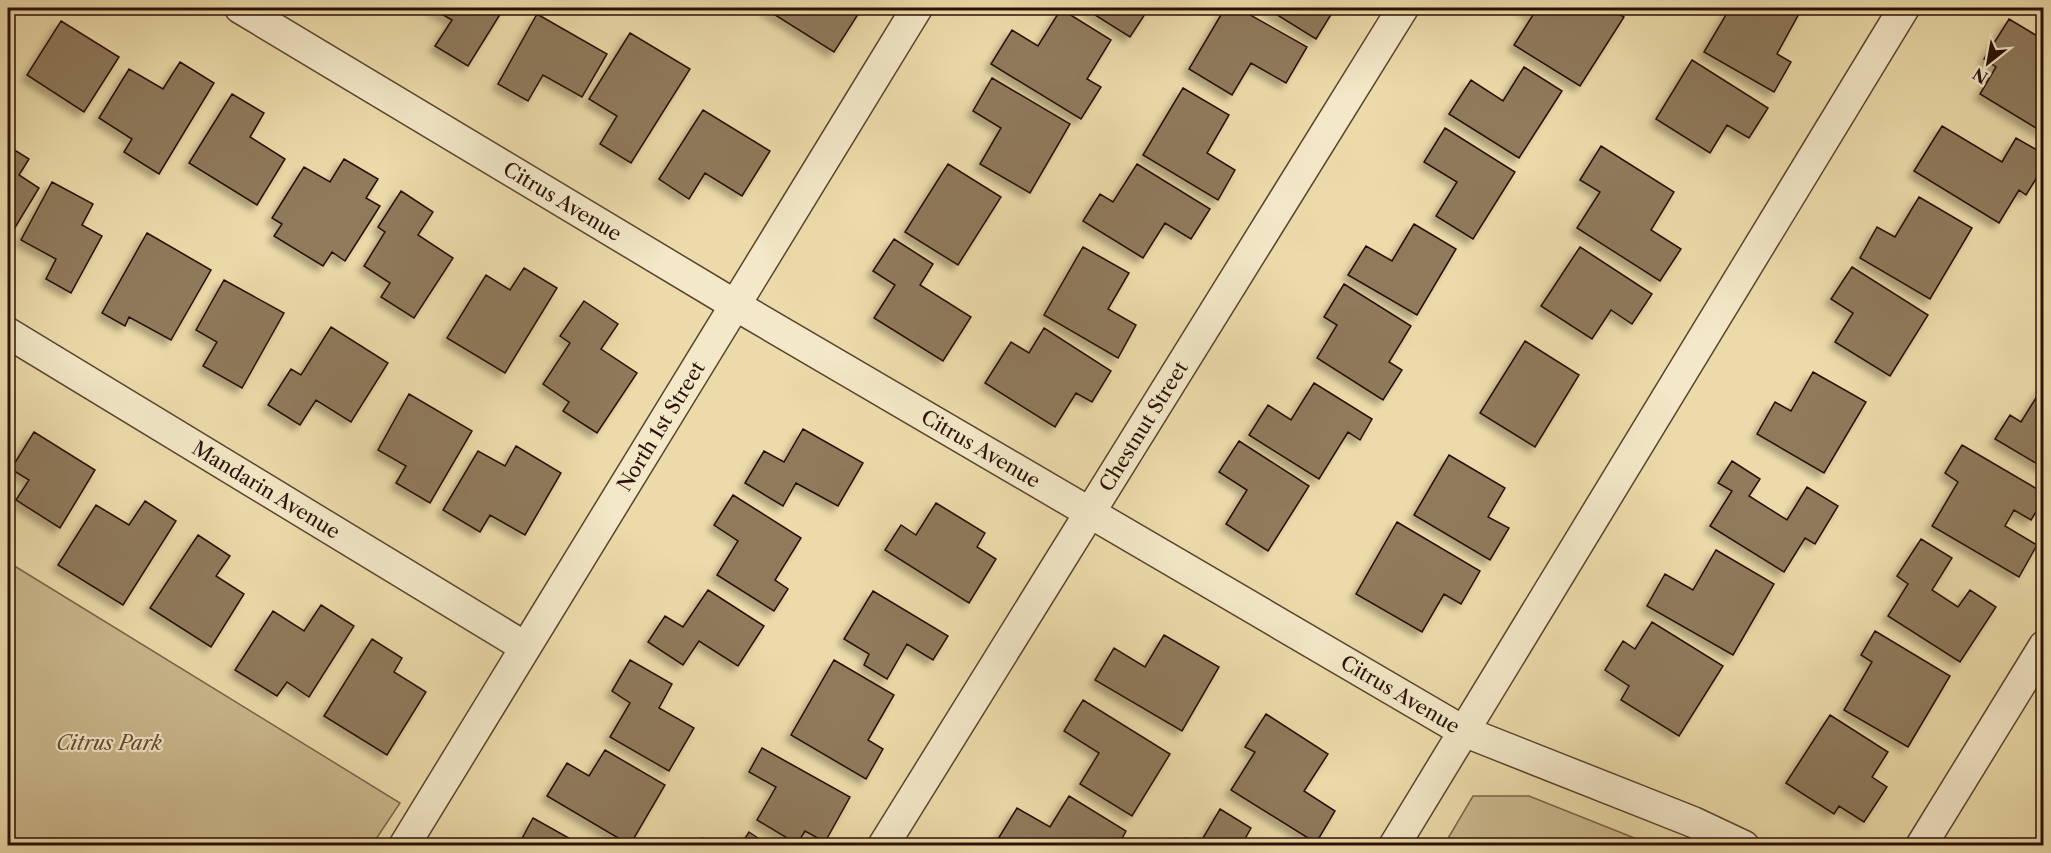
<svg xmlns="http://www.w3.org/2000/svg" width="2051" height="853" font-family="'Libre Caslon Text',serif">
<defs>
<filter id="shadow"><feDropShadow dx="-5.5" dy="5.5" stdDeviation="3" flood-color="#0004"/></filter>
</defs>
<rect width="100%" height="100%" fill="#ecdbaa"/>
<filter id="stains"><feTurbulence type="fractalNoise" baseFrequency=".00333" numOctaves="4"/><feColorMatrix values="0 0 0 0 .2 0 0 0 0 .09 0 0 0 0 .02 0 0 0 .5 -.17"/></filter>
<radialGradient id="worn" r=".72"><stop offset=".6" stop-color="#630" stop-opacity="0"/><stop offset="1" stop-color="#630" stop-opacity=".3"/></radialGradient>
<path fill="#cbb88e" stroke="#7b644a" stroke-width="1.5" d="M 8,562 L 400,803 L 372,845 L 8,845 Z
M 1473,796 L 1529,796 L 1652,845 L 1444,845 Z"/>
<path fill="#8f7a5b" stroke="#2b1005" stroke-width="1.5" filter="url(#shadow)" d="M 431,8 L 504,8 L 468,66 L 435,46 L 452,20 Z
M 764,8 L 862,8 L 834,52 Z
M 1084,8 L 1149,8 L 1130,37 Z
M 1225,8 L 1238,8 L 1307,47 L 1286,83 L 1251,63 L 1232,95 L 1189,69 Z
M 1266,8 L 1335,8 L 1316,39 Z
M 1521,8 L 1609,8 L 1624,17 L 1580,86 L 1514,45 L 1533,15 Z
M 1730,8 L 1797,8 L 1801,10 L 1777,54 L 1791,62 L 1774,92 L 1704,52 Z
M 1061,9 L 1111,40 L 1087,79 L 1101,87 L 1081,119 L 991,64 L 1012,30 L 1038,46 Z
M 537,14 L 607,54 L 582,97 L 543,75 L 528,101 L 498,84 Z
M 2009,19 L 2044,40 L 2044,133 L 1980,94 L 1996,67 L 1984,59 Z
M 61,21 L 119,57 L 84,112 L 27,75 Z
M 630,33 L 690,69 L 631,163 L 600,144 L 617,116 L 589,99 Z
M 1692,60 L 1768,108 L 1749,138 L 1727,125 L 1710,153 L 1656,119 Z
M 180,62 L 214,83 L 159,174 L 124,152 L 132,139 L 99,118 L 129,69 L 163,89 Z
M 1524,67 L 1562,91 L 1519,158 L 1449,114 L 1471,80 L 1503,101 Z
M 992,78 L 1070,124 L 1030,193 L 980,164 L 1001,128 L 973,111 Z
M 1183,88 L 1229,115 L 1207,153 L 1235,170 L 1218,200 L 1143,155 Z
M 232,94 L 264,113 L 250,137 L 285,159 L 257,205 L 189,163 Z
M 703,110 L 770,151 L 742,196 L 705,173 L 689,199 L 659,179 Z
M 1942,126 L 2002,162 L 2016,138 L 2044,154 L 2044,166 L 2026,195 L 2019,190 L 1999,223 L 1914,171 Z
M 1445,128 L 1515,172 L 1473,239 L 1436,216 L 1457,182 L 1424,162 Z
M 8,146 L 29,159 L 19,175 L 39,188 L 8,239 Z
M 1601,146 L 1674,192 L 1651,230 L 1681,249 L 1660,281 L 1577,228 L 1600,192 L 1580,180 Z
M 344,159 L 378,179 L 366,198 L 380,206 L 345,261 L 332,252 L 323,266 L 274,236 L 282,224 L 272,218 L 304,167 L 330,182 Z
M 948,164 L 1001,197 L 958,265 L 905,232 Z
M 1137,164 L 1210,209 L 1191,239 L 1165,223 L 1143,258 L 1083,221 L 1100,194 L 1113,202 Z
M 52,182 L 93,204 L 82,225 L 102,236 L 71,293 L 46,279 L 56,259 L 21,240 Z
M 401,191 L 433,212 L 418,235 L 453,258 L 414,318 L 381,297 L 390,283 L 364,266 L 385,232 L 378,227 Z
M 1919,197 L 1972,228 L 1930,299 L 1860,258 L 1877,227 L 1895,237 Z
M 1414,224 L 1456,249 L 1417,315 L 1348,275 L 1366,246 L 1392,261 Z
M 147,233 L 211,270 L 171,340 L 129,317 L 125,326 L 102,313 Z
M 894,239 L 933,264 L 920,285 L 971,317 L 943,361 L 874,318 L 895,285 L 873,271 Z
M 1083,247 L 1129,273 L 1108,309 L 1136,325 L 1118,358 L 1044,315 Z
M 1580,247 L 1652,294 L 1632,324 L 1611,310 L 1592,339 L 1541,306 Z
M 1852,267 L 1928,315 L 1890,376 L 1835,342 L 1853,313 L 1831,299 Z
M 524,268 L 557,288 L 505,373 L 447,338 L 486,275 L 510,290 Z
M 224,280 L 284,313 L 242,388 L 203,366 L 217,342 L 196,330 Z
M 1344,284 L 1411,326 L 1389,362 L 1402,370 L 1383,400 L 1317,358 L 1337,325 L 1324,317 Z
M 584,301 L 618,324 L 601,349 L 637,373 L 597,433 L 563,411 L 569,402 L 543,384 L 570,343 L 560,336 Z
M 331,327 L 388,363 L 351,422 L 316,400 L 300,425 L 268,405 L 291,369 L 301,375 Z
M 1044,328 L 1111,371 L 1092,402 L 1076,393 L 1055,427 L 985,383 L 1011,342 L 1029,353 Z
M 1525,341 L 1579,375 L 1535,447 L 1480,413 Z
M 1813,372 L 1866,402 L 1824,473 L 1757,434 L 1775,402 L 1791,411 Z
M 1314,383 L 1372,419 L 1360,440 L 1348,432 L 1319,479 L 1249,435 L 1268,405 L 1291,420 Z
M 2044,385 L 2044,468 L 1995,439 L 2010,415 L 2021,422 Z
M 409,394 L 472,431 L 430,503 L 396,483 L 406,466 L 378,450 Z
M 803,429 L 863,463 L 838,506 L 796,483 L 783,506 L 745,483 L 764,451 L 784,462 Z
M 34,432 L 95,470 L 60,528 L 16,500 L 29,480 L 11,469 Z
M 1239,441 L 1309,486 L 1268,551 L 1226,524 L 1247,490 L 1219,472 Z
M 1962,445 L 2044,493 L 2044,499 L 2031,520 L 2014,510 L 2005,526 L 2037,545 L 2019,577 L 1932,526 L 1958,482 L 1945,473 Z
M 516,446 L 561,473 L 525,535 L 490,515 L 480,532 L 443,510 L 478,451 L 505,466 Z
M 1449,455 L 1505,488 L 1488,517 L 1509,528 L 1490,560 L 1414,515 Z
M 1732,461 L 1760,479 L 1749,496 L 1787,520 L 1807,487 L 1838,506 L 1815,544 L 1805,538 L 1784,572 L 1710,526 L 1732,491 L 1718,483 Z
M 733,495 L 801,538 L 775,580 L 788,589 L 774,611 L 717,575 L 738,541 L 714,525 Z
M 145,501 L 176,521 L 123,605 L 58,565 L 96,505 L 129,525 Z
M 936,503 L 985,533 L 977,547 L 996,559 L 969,603 L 885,550 L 901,525 L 916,535 Z
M 1397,522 L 1480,571 L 1461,604 L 1444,594 L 1422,632 L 1356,594 Z
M 198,535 L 230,556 L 216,576 L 244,594 L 211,647 L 150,608 Z
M 1921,539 L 1952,558 L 1932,590 L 1958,607 L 1970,590 L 1996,607 L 1960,662 L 1888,616 L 1908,584 L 1897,576 Z
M 1716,550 L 1774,584 L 1733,655 L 1647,606 L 1665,574 L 1693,590 Z
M 708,590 L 764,626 L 738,666 L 699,641 L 683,665 L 648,642 L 665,616 L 683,627 Z
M 873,591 L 948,636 L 933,660 L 907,644 L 887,679 L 864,665 L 869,654 L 844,639 Z
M 321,605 L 354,626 L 309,697 L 287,682 L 277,696 L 235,670 L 273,611 L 304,631 Z
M 1652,622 L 1723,666 L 1679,736 L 1621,700 L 1629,686 L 1605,670 L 1623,641 L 1635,649 Z
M 1875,631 L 1950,676 L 1908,747 L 1844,710 L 1872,662 L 1861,655 Z
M 1164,635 L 1219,667 L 1182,731 L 1095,680 L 1114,648 L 1145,667 Z
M 372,639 L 402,658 L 394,672 L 426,692 L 387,755 L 324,716 Z
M 630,660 L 672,684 L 659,708 L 694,728 L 669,771 L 610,737 L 630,703 L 612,691 Z
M 834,660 L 894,695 L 868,740 L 883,749 L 866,779 L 791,735 Z
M 1083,700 L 1170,754 L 1132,816 L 1080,784 L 1099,753 L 1064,731 Z
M 1266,714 L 1328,754 L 1304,791 L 1335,811 L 1316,843 L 1231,790 L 1255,752 L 1245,747 Z
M 1830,715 L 1888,752 L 1872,777 L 1887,787 L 1864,822 L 1839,806 L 1834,814 L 1786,783 Z
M 762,748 L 850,797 L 825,842 L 805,831 L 797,844 L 757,820 L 776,787 L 749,772 Z
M 605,750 L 665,785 L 630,845 L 547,796 L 567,763 L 589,776 Z
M 1069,796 L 1126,831 L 1118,846 L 1008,846 L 998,839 L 1017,808 L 1050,827 Z
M 1220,809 L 1251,828 L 1241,846 L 1181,846 L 1186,838 L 1199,845 Z
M 533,818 L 576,842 L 574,846 L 518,846 Z
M 749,832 L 770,846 L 740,846 Z
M 702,838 L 715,846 L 697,846 Z
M 2039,838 L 2044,841 L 2044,846 L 2034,846 Z"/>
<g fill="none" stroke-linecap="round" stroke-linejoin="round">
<g stroke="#5b432e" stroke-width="33">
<g id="street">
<path id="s1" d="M 240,8 L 735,305 L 1463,731 L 1693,822 L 1744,846"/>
<path id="s2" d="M 8,333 L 525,647"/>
<path id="s3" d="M 404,846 L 917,8"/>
<path id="s4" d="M 883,846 L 1403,8"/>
<path d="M 1394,846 L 1904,8"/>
<path d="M 1921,846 L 2044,646"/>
</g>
</g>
<use href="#street" stroke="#f3e8c8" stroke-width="30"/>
</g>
<g text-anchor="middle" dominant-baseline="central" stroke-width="4.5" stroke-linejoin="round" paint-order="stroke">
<g font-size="20" fill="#2b1005" stroke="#f3e8c8">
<text stroke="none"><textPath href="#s1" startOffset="376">Citrus Avenue</textPath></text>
<text stroke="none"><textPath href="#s3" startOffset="492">North 1st Street</textPath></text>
<text stroke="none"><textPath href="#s4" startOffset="494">Chestnut Street</textPath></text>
<text stroke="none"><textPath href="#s1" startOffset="862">Citrus Avenue</textPath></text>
<text stroke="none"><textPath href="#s2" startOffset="302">Mandarin Avenue</textPath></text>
<text stroke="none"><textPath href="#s1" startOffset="1348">Citrus Avenue</textPath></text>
</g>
<g font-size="20" font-style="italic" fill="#634b35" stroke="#f3e8c8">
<text x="109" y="743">Citrus Park</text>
</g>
</g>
<rect width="2051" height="853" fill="none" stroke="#ecdbaa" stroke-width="30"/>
<rect x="9" y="9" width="2033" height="835" fill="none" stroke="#2b1005" stroke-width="3"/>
<rect x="15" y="15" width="2021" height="823" fill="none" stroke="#2b1005" stroke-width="1.5"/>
<g transform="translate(1988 63) rotate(211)" stroke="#f3e8c8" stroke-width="4.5" paint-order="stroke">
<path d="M0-4.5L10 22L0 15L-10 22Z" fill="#2b1005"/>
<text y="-9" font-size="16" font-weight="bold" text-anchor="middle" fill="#2b1005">N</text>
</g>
<rect width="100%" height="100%" filter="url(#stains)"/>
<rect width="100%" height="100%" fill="url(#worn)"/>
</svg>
